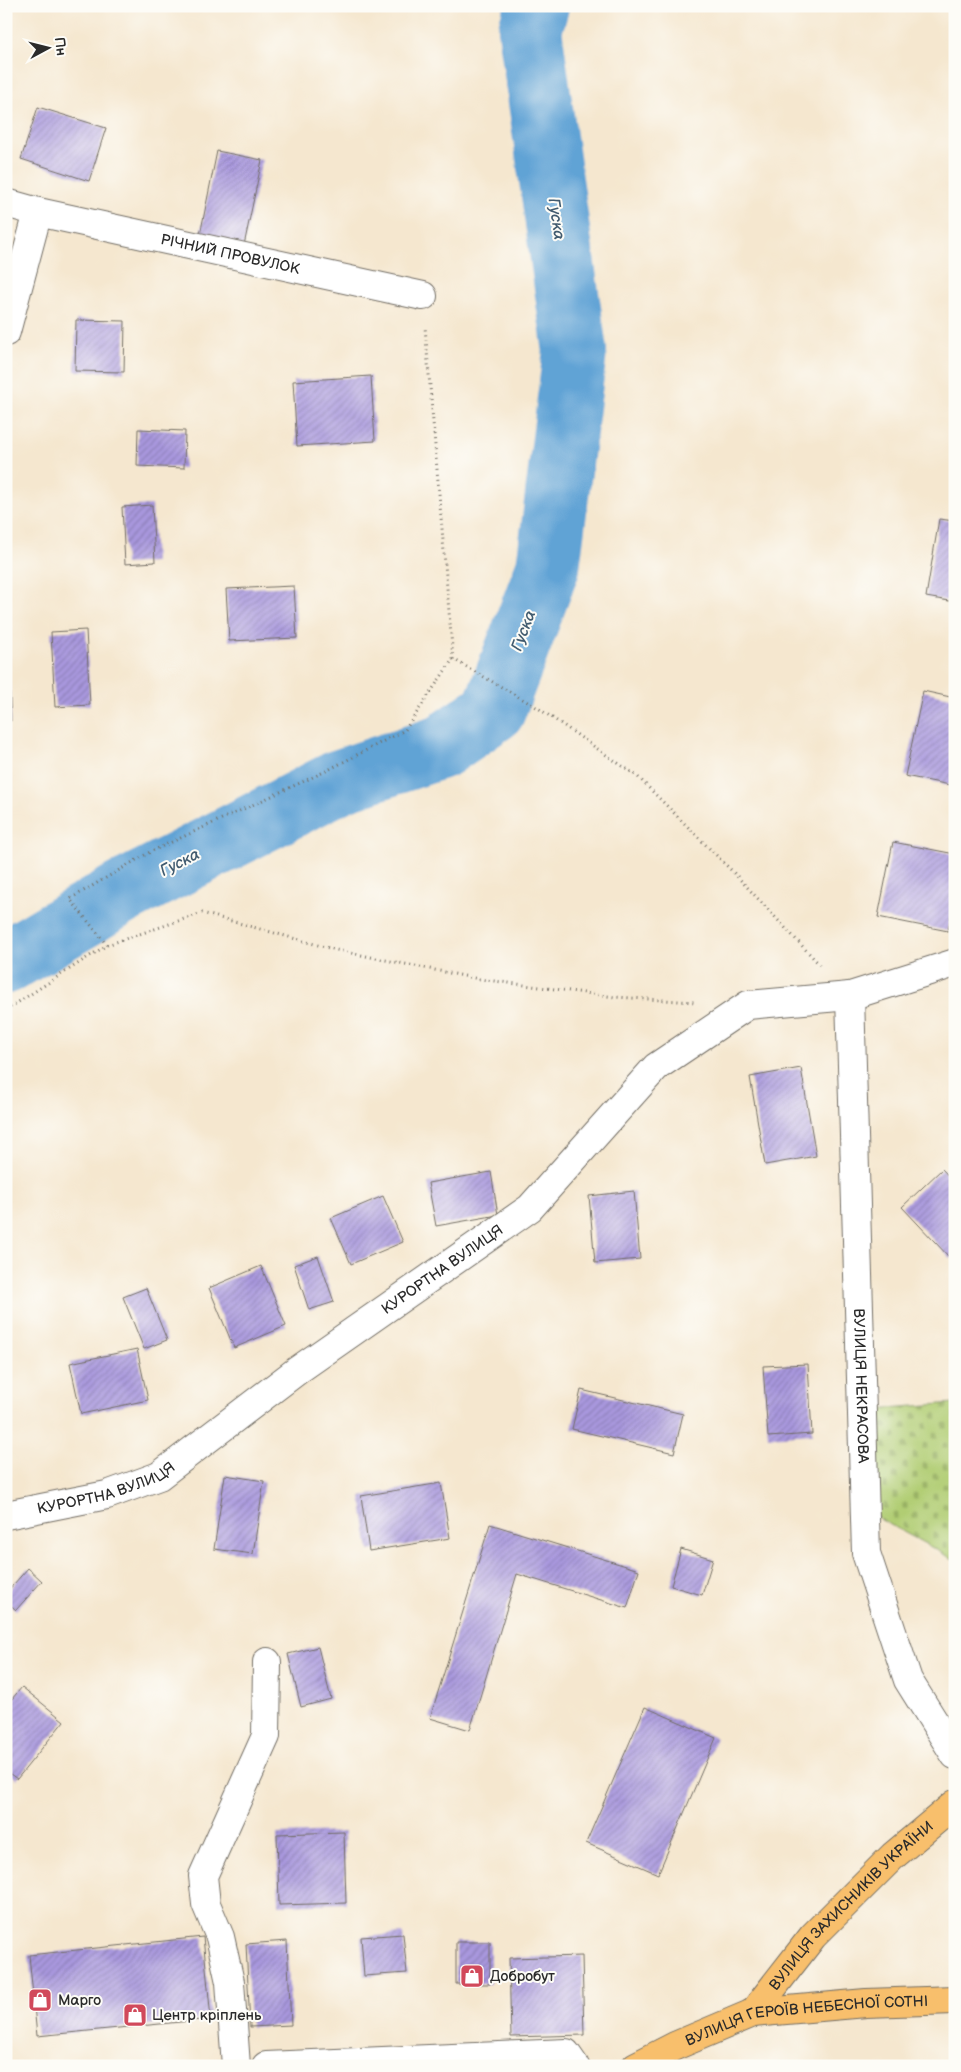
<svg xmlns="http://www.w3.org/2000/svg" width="961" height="2072" font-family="'Balsamiq Sans',sans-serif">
<defs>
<pattern id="cemetery-stones" width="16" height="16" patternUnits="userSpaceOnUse" patternTransform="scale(1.25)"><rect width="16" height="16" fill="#b1cd73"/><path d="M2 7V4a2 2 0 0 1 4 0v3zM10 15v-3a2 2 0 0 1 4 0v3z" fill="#98b064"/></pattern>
<pattern id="building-hatch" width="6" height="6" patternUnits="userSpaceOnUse" patternTransform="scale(1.25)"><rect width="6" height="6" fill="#a998de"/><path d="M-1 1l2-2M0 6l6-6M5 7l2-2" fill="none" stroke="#8a7cb4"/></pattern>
</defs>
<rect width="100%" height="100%" fill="#fdfcf7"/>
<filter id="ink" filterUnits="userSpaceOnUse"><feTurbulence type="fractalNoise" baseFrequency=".02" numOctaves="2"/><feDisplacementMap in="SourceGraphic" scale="10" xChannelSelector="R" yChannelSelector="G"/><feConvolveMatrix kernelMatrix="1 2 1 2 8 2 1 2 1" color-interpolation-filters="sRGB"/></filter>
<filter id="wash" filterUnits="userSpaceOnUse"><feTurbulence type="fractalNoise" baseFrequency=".0096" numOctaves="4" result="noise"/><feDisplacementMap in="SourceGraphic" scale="20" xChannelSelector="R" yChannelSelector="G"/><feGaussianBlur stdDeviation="1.12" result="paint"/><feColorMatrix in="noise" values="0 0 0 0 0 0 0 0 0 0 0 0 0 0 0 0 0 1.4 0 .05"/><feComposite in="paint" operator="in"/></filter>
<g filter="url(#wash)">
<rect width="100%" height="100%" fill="#f5e7cf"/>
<path fill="url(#cemetery-stones)" stroke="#6e7c4f" d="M 955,1403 L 955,1560 L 874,1516 L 874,1409 Z"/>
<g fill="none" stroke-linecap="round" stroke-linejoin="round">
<path stroke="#61a3d5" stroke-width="64" d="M 6,962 L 122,893 L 340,781 L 441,747 L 494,710 L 548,567 L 575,351 L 530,30 L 537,6"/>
</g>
<g id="blocks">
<path fill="url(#building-hatch)" d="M 38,107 L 106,128 L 89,181 L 21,159 Z
M 217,151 L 262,160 L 243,250 L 199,240 Z
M 76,320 L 125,321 L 124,372 L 75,371 Z
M 371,376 L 375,441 L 297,446 L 293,381 Z
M 138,429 L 185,431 L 184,468 L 137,466 Z
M 152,505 L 155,562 L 125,564 L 122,507 Z
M 939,519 L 955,521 L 955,602 L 926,597 Z
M 294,586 L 297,638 L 229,641 L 226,589 Z
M 86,630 L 90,705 L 55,707 L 51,632 Z
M 6,653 L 8,653 L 11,721 L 6,721 Z
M 923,691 L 955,698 L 955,786 L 905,776 Z
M 893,842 L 955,854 L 955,898 L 948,931 L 878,917 Z
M 801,1068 L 816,1156 L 765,1165 L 750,1077 Z
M 942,1169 L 955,1183 L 955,1253 L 950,1258 L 902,1207 Z
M 491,1172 L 498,1215 L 436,1226 L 428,1183 Z
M 634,1191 L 640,1259 L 595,1263 L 589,1196 Z
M 383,1196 L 403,1242 L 351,1264 L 331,1218 Z
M 318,1256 L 334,1302 L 309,1310 L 294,1265 Z
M 261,1266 L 286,1326 L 234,1348 L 209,1288 Z
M 146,1288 L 167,1340 L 144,1349 L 123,1297 Z
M 137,1349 L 148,1400 L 81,1414 L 70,1363 Z
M 808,1364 L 812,1434 L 768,1437 L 763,1366 Z
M 581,1390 L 683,1414 L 674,1453 L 572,1429 Z
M 225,1475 L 264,1481 L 253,1554 L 214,1549 Z
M 441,1483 L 450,1538 L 369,1551 L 361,1496 Z
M 490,1524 L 639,1570 L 627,1608 L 517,1574 L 470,1730 L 430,1718 Z
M 681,1549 L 713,1559 L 702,1595 L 671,1586 Z
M 28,1568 L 42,1581 L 16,1610 L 6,1601 L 6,1593 Z
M 318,1647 L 331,1699 L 301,1707 L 288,1654 Z
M 22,1687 L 64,1721 L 17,1779 L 6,1771 L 6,1706 Z
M 645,1707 L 716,1738 L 658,1874 L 586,1843 Z
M 344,1832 L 346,1903 L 279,1905 L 277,1834 Z
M 403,1934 L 407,1973 L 364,1976 L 361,1937 Z
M 203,1937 L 211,2019 L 37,2036 L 29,1955 Z
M 287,1941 L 291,2025 L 250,2027 L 246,1944 Z
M 456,1942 L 490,1942 L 490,1984 L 456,1984 Z
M 582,1956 L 584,2035 L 511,2037 L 509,1958 Z"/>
</g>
</g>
<g filter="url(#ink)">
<use href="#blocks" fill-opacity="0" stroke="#726d64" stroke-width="1"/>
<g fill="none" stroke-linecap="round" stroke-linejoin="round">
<g stroke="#726d64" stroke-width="30">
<g id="minor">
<path id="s1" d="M 6,203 L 38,212 L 423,296"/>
<path d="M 6,332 L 38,212"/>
<path id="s2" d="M 850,996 L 866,1553 L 908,1680 L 955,1755"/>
<path id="s3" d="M 6,1515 L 107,1495 L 159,1476 L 298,1370 L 530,1208 L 656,1067 L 748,1005 L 850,996 L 955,963"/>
<path d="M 236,2066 L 230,1982 L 220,1937 L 206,1904 L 203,1876 L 266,1736 L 267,1662"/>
<path d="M 266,2066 L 566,2053 L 575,2066"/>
</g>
</g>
<g stroke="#726d64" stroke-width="30">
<g id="major">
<path id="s4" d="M 753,2013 L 813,1936 L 893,1856 L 955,1804"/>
<path id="s5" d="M 636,2066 L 675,2046 L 753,2013 L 866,2003 L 955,2000"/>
</g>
</g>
<path stroke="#726d64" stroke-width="3" stroke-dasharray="1 4" stroke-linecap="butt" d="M 453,659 L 538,708 L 637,776 L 733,872 L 820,965
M 107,945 L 70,899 L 150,852 L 326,771 L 405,730 L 453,659 L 425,327
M 6,1010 L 107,945 L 202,913 L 336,950 L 479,979 L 615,997 L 695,1002"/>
<use href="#minor" stroke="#fff" stroke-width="28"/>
<use href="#major" stroke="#f8bf6c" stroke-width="28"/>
</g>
</g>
<defs>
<g id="shop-square" transform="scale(1.25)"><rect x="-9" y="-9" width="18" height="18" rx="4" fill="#d1495b" stroke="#fdfcf7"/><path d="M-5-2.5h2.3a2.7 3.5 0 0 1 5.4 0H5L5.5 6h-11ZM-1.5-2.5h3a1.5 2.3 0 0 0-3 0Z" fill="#fff"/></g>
</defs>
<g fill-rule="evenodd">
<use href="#shop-square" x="472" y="1976"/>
<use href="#shop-square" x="40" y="2000"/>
<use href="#shop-square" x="135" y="2015"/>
</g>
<g text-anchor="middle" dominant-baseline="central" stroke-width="4" stroke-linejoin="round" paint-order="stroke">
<g font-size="15" fill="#2b2b2b" stroke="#fdfcf7">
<text stroke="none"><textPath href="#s1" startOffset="230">РІЧНИЙ ПРОВУЛОК</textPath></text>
<text stroke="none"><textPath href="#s3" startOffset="509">КУРОРТНА ВУЛИЦЯ</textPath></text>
<text stroke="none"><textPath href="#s2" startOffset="390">ВУЛИЦЯ НЕКРАСОВА</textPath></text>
<text stroke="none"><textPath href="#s3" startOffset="104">КУРОРТНА ВУЛИЦЯ</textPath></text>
<text stroke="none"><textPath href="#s4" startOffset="146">ВУЛИЦЯ ЗАХИСНИКІВ УКРАЇНИ</textPath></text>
<text stroke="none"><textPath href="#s5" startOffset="180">ВУЛИЦЯ ГЕРОЇВ НЕБЕСНОЇ СОТНІ</textPath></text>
</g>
<g font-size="15" fill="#2b2b2b" stroke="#fdfcf7" text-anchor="start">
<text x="490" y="1976">Добробут</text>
<text x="58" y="2000">Марго</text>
<text x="152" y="2015">Центр кріплень</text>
</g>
<g font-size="16" font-style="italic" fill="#415b6f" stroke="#fdfcf7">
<text transform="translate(556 219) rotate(82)">Гуска</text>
<text transform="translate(524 631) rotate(-69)">Гуска</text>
<text transform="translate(180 863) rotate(-27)">Гуска</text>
</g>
</g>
<rect width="961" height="2072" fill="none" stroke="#fdfcf7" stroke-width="25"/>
<g transform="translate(48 48) rotate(83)" stroke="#fdfcf7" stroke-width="4" paint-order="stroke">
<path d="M0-4L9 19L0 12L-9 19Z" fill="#2b2b2b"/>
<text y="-8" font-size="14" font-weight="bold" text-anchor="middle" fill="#2b2b2b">Пн</text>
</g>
</svg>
